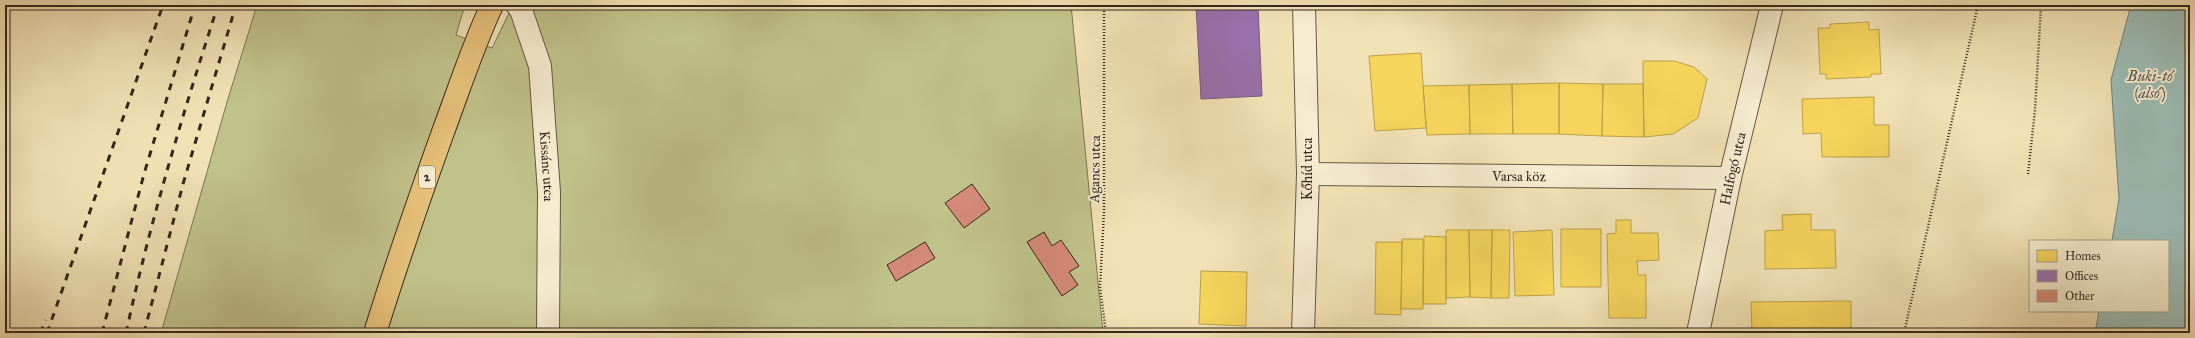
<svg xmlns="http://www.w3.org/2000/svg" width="2195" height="338" font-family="'IM FELL Great Primer',serif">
<rect width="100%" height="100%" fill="#f1e2b5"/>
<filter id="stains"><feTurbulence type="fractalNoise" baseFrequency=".005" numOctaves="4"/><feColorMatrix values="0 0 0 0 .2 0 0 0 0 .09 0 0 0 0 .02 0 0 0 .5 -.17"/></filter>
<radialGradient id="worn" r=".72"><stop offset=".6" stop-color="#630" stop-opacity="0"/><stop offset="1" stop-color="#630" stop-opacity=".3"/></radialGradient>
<path fill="#c0c289" stroke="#7a7454" d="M 257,5 L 465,5 L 456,35 L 492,48 L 513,5 L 1071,5 L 1103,333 L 161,333 L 227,102 Z"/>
<path fill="#9cbcb5" stroke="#738079" d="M 2131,5 L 2190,5 L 2190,333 L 2095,333 L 2099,311 L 2168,311 L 2168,241 L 2112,241 L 2119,199 L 2111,80 Z"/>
<path fill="#f6d55c" stroke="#bca04a" d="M 1869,22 L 1869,30 L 1879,29 L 1881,74 L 1871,74 L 1871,77 L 1826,79 L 1826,74 L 1820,74 L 1818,28 L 1830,28 L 1830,24 Z
M 1421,53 L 1426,128 L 1375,131 L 1369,56 Z
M 1643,61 L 1674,61 L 1694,67 L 1707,79 L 1698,118 L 1673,134 L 1644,137 Z
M 1559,83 L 1559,134 L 1513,134 L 1512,84 Z
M 1559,83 L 1603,84 L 1602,136 L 1559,134 Z
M 1512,84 L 1513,134 L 1470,134 L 1469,85 Z
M 1603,84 L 1643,84 L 1644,137 L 1602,136 Z
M 1469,85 L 1470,134 L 1427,135 L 1423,86 Z
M 1874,97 L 1874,125 L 1889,125 L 1889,157 L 1822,157 L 1821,133 L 1803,134 L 1802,99 Z
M 1811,214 L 1811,230 L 1835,230 L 1836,268 L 1765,269 L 1765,231 L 1783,230 L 1782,215 Z
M 1616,220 L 1631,220 L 1631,233 L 1658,233 L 1659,260 L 1637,261 L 1638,275 L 1646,275 L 1646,318 L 1609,318 L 1607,234 L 1616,233 Z
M 1561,229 L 1601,229 L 1601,287 L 1561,287 Z
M 1446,230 L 1469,230 L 1470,297 L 1446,298 Z
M 1469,230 L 1492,230 L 1491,298 L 1470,297 Z
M 1492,230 L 1510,230 L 1509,298 L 1491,298 Z
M 1552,230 L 1554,295 L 1515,296 L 1513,232 Z
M 1424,236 L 1446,237 L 1446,304 L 1423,304 Z
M 1402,239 L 1423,239 L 1423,309 L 1401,309 Z
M 1376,242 L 1402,242 L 1401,315 L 1375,314 Z
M 1201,271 L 1247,272 L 1246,326 L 1199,324 Z
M 1851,301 L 1851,333 L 1752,333 L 1751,302 Z"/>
<path fill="#9970ab" stroke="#7b5a81" d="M 1196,5 L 1258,5 L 1262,96 L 1201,99 Z"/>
<path fill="#d58a79" stroke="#352620" d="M 972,184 L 990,209 L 964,228 L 945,203 Z
M 1044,232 L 1052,246 L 1061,240 L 1079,266 L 1069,272 L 1078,285 L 1062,296 L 1027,242 Z
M 925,242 L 935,258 L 896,281 L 887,265 Z"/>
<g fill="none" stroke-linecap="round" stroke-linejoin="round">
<g stroke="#645545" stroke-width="24">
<g id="street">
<path id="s1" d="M 517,5 L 521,10 L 540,66 L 549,192 L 548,333"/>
<path id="s2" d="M 1308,174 L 1730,178"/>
<path d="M 1303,333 L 1308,174 L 1304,5"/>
<path id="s3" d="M 1698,333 L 1730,178 L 1772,5"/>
</g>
</g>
<g stroke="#352620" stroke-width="24">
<path id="primary" d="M 375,333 C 396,265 419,199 443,132 C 459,89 473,46 492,5"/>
</g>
<path stroke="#352620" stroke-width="2.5" stroke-dasharray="1 2" stroke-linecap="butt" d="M 1104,5 L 1104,212 L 1100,287 L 1106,333
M 2028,174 L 2035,110 L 2041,5
M 1904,333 L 1978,5"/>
<use href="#street" stroke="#f6eccf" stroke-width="22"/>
<use href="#primary" stroke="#e8c17a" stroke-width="22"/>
<path stroke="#352620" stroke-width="3" stroke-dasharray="7 7" stroke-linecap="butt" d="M 40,333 L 46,320
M 47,333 L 163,5
M 102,333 L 144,174 L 195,5
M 126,333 C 150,222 183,113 218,5
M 144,333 L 183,184 L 236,5"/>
</g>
<g text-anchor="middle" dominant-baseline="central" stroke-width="4" stroke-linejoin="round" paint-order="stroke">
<rect fill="#f6eccf" stroke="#6f6154" stroke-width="1" x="419" y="166" width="16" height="22" rx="3"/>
<g font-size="13" font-weight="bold" fill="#352620">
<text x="427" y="177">2</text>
</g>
<g font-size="14" fill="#352620" stroke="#f6eccf">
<text stroke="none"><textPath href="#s1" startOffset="166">Kissánc utca</textPath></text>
<text transform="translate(1095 169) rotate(-89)">Agancs utca</text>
<text transform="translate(1307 169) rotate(-90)">Kőhíd utca</text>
<text stroke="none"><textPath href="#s3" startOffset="168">Halfogó utca</textPath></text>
<text stroke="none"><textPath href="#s2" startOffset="211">Varsa köz</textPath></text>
</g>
<g font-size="15" font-style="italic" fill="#54534d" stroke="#f6eccf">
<text x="2150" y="76">Buki-tó<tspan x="2150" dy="17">(alsó)</tspan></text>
</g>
</g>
<rect width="2195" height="338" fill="none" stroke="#f1e2b5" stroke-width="20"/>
<rect x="6" y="6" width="2183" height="326" fill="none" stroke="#352620" stroke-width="2"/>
<rect x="10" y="10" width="2175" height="318" fill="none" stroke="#352620"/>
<rect x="2029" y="240" width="140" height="72" fill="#f6eccf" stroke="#a99d89"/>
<rect x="2037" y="250" width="20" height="12" fill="#f6d55c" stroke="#a99d89"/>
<text x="2065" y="260" font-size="12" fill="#352620">Homes</text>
<rect x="2037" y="270" width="20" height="12" fill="#9970ab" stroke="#a99d89"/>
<text x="2065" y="280" font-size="12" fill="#352620">Offices</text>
<rect x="2037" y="290" width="20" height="12" fill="#d58a79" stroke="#a99d89"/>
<text x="2065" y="300" font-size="12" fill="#352620">Other</text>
<rect width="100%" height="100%" filter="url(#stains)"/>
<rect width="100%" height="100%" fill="url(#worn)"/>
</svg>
